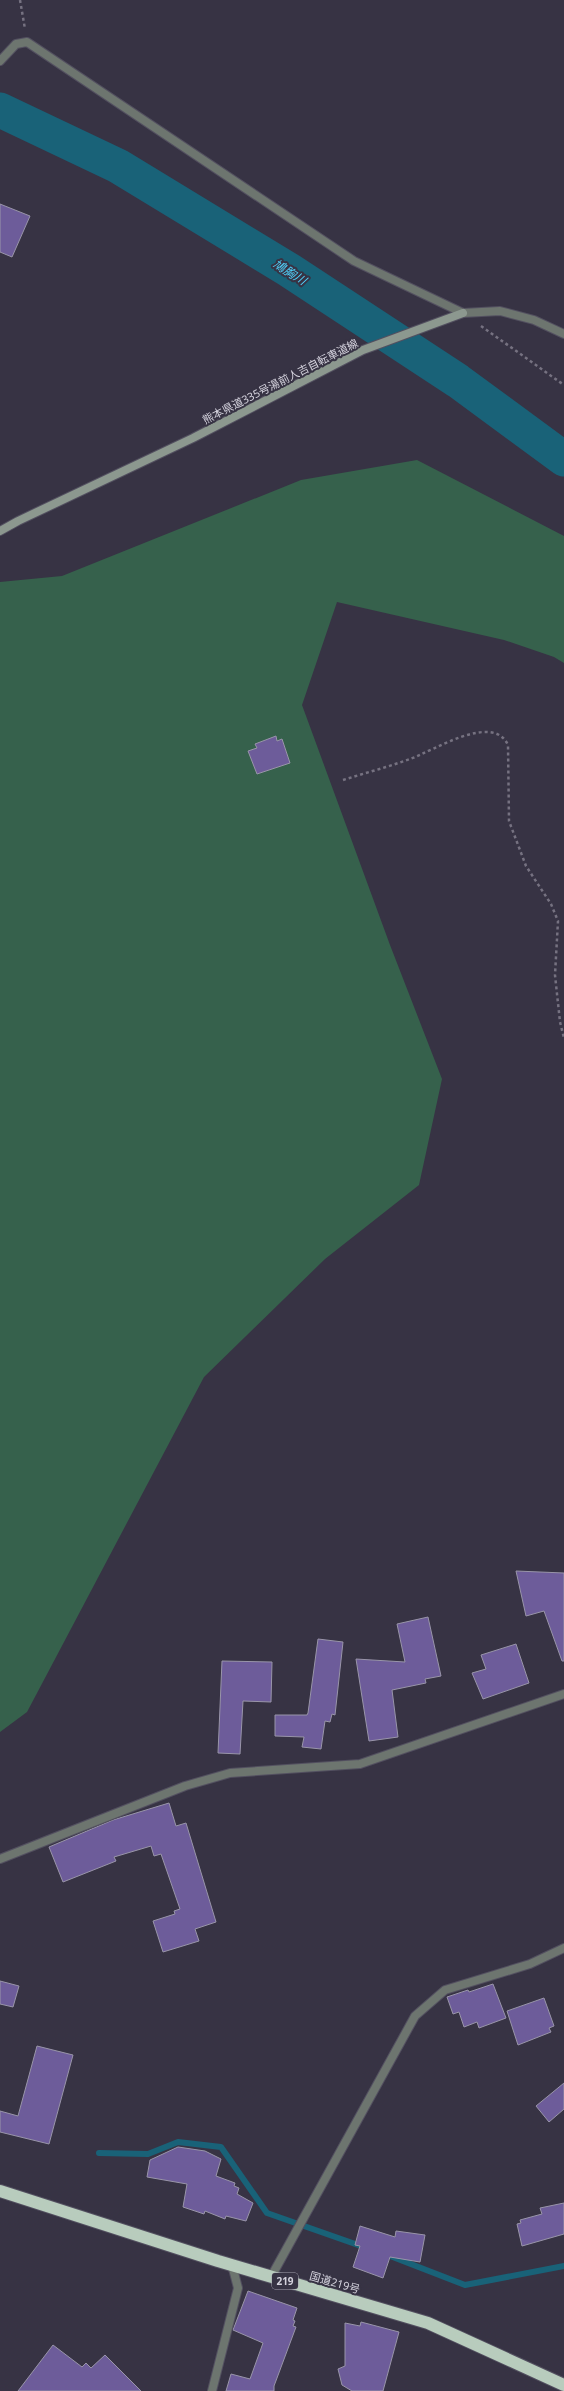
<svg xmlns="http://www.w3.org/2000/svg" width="564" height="2391" font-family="'Noto Sans','Noto Sans JP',sans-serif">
<rect width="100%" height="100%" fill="#373344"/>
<path fill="#36614c" d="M 417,460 L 564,536 L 564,663 L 554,657 L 504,640 L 337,602 L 302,705 L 390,945 L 442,1079 L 419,1185 L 325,1259 L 204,1377 L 27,1712 L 0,1732 L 0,582 L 62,576 L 301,480 Z"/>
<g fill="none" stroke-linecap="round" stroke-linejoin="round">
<path stroke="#196278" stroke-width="6" d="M 99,2153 L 148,2154 L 178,2142 L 221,2147 L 267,2213 L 361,2246
M 385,2254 L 465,2285 L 564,2266"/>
<path stroke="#196278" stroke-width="35" d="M 0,110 L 118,166 L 289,270 L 458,381 L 564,459"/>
</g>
<path fill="#6d5c9a" stroke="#9995a9" d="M 0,204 L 30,216 L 12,257 L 0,252 Z
M 276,736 L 277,741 L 282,739 L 290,763 L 257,774 L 248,751 L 257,748 L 255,744 Z
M 516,1571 L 564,1573 L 564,1661 L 562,1661 L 544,1611 L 526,1616 Z
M 428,1617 L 441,1676 L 425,1679 L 426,1683 L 392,1690 L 398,1737 L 369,1741 L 356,1659 L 405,1662 L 397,1624 Z
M 318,1639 L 343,1642 L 335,1715 L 332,1714 L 330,1722 L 325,1721 L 321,1749 L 302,1747 L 304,1737 L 275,1736 L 275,1715 L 307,1715 L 308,1713 Z
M 516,1644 L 529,1683 L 483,1699 L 472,1673 L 486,1669 L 481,1655 Z
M 222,1661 L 272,1662 L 271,1702 L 243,1701 L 240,1754 L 218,1753 Z
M 169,1803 L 176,1826 L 186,1823 L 216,1922 L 195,1929 L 199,1941 L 163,1952 L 153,1921 L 175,1914 L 174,1911 L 180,1909 L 161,1854 L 154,1856 L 151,1846 L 114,1857 L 116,1861 L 63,1882 L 49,1847 L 113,1820 Z
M 0,1981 L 19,1986 L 13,2007 L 0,2004 Z
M 493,1984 L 506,2018 L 479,2028 L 477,2022 L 464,2027 L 459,2012 L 453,2014 L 447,1997 L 468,1990 L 469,1992 Z
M 544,1998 L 554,2026 L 549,2028 L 551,2032 L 518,2045 L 507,2011 Z
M 37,2046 L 73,2055 L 49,2144 L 0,2132 L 0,2111 L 18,2116 Z
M 564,2083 L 564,2109 L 549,2122 L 536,2106 Z
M 178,2147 L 205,2151 L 221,2159 L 216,2176 L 235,2183 L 234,2186 L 239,2188 L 237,2194 L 253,2203 L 246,2221 L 226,2216 L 225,2219 L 205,2211 L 204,2214 L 183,2207 L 187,2184 L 147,2177 L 150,2160 Z
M 564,2203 L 564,2234 L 522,2246 L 517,2224 L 521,2223 L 520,2220 L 542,2214 L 540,2208 Z
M 360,2226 L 395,2237 L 396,2231 L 425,2235 L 420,2262 L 390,2257 L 383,2278 L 353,2267 L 360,2246 L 355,2245 Z
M 248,2291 L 297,2308 L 293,2320 L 295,2321 L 293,2326 L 296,2327 L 274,2386 L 274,2391 L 226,2391 L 231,2374 L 250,2379 L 263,2343 L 233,2330 Z
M 361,2322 L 399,2332 L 383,2391 L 352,2391 L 342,2385 L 338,2369 L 345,2366 L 345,2323 L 360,2326 Z
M 53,2345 L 82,2367 L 86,2363 L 91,2368 L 105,2355 L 141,2391 L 18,2391 Z"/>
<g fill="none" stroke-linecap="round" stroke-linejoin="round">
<g stroke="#535060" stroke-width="10">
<path id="street" d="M 0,61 L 16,44 L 27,42 L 354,261 L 463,313 L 500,311 L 534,320 L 564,334
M 0,1859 L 185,1786 L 230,1773 L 360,1764 L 564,1694
M 271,2277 L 415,2016 L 445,1990 L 530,1964 L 564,1948
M 212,2391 L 238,2288 L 232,2265"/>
</g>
<g stroke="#535060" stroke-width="10">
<path id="secondary" d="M 0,531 L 18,521 L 193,438 L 363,350 L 463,313"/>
</g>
<g stroke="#535060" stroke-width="14">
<path id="highway" d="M 0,2191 L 218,2261 L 428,2323 L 564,2385"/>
</g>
<path stroke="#767281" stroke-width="2.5" stroke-dasharray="3 3" stroke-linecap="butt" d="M 20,0 L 25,29
M 481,326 L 564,385
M 343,780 C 365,773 388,767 410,759 C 433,751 493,712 508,745 L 509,821 L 526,866 L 551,904 L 558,921 L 555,975 L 560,1022 L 564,1038"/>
<use href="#street" stroke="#6d756f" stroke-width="8"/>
<use href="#secondary" stroke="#8c988f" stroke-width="8"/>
<use href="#highway" stroke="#b8ccbd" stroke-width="12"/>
</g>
<g text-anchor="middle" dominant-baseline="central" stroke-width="4" stroke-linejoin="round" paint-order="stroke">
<rect fill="#373344" stroke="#a5a2af" stroke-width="1" x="272" y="2273" width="26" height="16" rx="3"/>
<g font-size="10" font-weight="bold" fill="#d4d2dd">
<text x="285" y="2281">219</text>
</g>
<g font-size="11" fill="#d4d2dd" stroke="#373344">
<text transform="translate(280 381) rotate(-27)">熊本県道335号湯前人吉自転車道線</text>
<text transform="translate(335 2282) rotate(16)">国道219号</text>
</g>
<g font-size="12" font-style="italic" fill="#4fd3fc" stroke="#373344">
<text transform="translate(290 272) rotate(32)">鳩胸川</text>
</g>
</g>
</svg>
